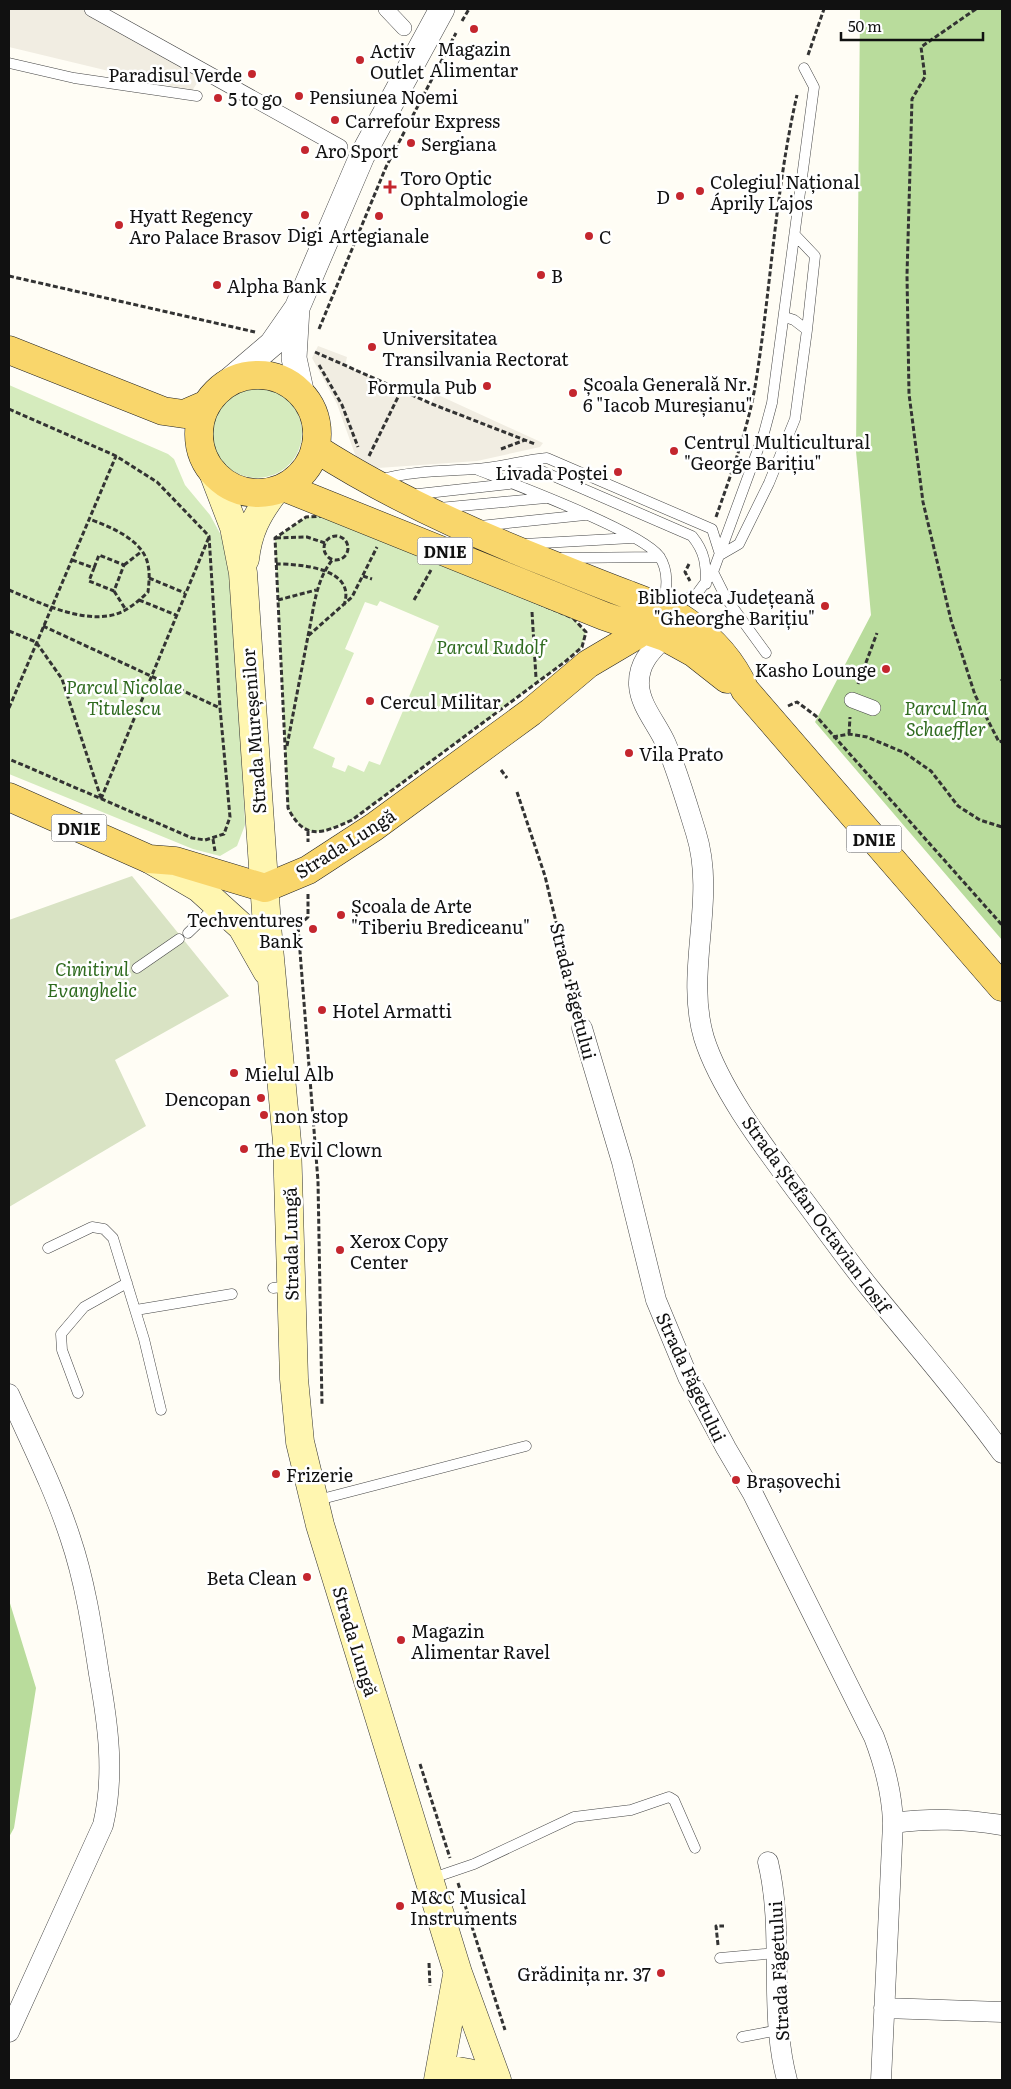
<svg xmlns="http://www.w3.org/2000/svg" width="1011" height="2089" font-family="Literata,serif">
<rect width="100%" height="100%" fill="#fffdf5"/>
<path fill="#d5ebbd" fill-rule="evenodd" d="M 9,385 L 168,454 L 174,459 L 185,485 L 210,515 L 222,537 L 233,566 L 245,825 L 237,846 L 220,856 L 193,849 L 9,774 Z
M212 433a45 45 0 1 1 90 0a45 45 0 1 1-90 0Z
M 323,516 L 573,618 L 586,632 L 582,647 L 566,661 L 352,820 C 323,833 305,842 288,808 L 275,538 L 306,517 ZM 380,601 L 439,626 L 380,765 L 369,761 L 364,772 L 348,765 L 345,772 L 332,767 L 335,758 L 313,748 L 354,653 L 345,649 L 365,602 L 377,606 Z"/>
<path fill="#b9dc9c" d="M 860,9 L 1002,9 L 1002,940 L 815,722 L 871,615 L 856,451 Z
M 9,1600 L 36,1688 L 14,1828 L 9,1837 Z"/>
<path fill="#d9e3c4" d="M 132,876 L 229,996 L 115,1060 L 146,1126 L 9,1207 L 9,920 Z"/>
<path fill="#f1ede2" d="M 9,9 L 92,9 L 204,72 L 192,91 L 9,47 Z
M 318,346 L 347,357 L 345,366 L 431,404 L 436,394 L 543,443 L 540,447 L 477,461 L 378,468 L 364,465 L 357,460 L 337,404 L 312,358 Z"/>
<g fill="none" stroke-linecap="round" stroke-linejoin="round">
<g stroke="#444" stroke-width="11">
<path id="service" d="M 9,63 L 74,78 L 197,96
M 796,236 L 815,256 L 807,330
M 521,462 L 692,536 C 705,552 706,564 706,584
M 478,470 C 511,483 642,532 659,556 C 669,570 668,592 661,607
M 379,480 C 410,471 443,471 475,469 C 498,468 523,460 547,458 L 712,529 L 719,551
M 409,495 L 509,484
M 439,508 L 546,498
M 480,526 L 585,515
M 524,544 L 632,538
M 720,555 L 739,544 L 769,483 L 795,419 L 807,330 L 794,320 L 785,317
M 559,558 L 660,557
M 713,572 L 726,598 L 766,653
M 667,606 L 696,595 L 713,572 L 764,433 L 772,403 L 814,87 L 804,68
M 188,933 L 217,905
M 137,968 L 179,939
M 48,1248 L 92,1227 L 104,1229 L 113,1238 L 144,1339 L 161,1410
M 273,1288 L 289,1286
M 136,1310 L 232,1294
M 78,1393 L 62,1350 L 61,1334 L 84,1307 L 127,1283
M 314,1501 L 526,1446
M 430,1879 L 474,1864 L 574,1817 L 631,1810 L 669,1797 L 674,1800 L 695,1848
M 720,1958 L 777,1953
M 742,2037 L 779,2030"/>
</g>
<g stroke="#444" stroke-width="16">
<path id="pedestrian" d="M 92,9 L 340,147
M 386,9 L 404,28
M 852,700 L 873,708"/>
</g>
<g stroke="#444" stroke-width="21">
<path id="minor" d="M 665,637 C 651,651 638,663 639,685 C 640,706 658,725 666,744 C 678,773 687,804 696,833 C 717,900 684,971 704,1038 C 720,1089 765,1148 796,1190 C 822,1224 846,1259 873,1292 C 916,1345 962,1397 1002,1453
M 582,1028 L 622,1162 L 656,1300 L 688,1377 L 726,1448 L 753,1494 L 874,1737 C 885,1766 892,1792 893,1823 L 881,2080
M 9,1394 C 30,1441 54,1488 70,1537 C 85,1581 92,1628 99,1674 C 108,1724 115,1775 103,1825 L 9,2032
M 893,1823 C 933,1818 963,1819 1002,1825
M 768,1862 C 785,1933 768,2009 787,2080
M 884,2008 L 1002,2012"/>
</g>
<g stroke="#444" stroke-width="26">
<path id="tertiary" d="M 297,308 L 294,358 L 302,395
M 224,385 L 272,344 L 297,308 L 362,156 L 442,9"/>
</g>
<g stroke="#333" stroke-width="29">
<path id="secondary" d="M 213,472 L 234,527 L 243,573 L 267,926 L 287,1142 L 294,1379 L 300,1442 L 320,1525 L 458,1973 L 497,2080
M 245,559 C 248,532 257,514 274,492
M 151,860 L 199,888 L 242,927 L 267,971
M 441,2068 L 469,2073 L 491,2080
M 438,2080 L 457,1975"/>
</g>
<g stroke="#222" stroke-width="29">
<path id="primary" d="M 9,350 L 163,411 L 184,414 L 207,404
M199 434a59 59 0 1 1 118 0a59 59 0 1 1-118 0Z
M 315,448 C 388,495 467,531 548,563 C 575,574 602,585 629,595 C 649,603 670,610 687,622 C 712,639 733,663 745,690 L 1002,987
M 286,488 L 604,616 L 665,637 L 694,653 L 727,679
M 9,797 L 149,859 L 175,861 L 265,888 L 308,870 L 374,827 L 531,712 L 588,664 L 637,635 L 661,608"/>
</g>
<path stroke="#333" stroke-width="3" stroke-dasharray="5 2.5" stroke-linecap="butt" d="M 976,9 L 921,47 L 925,77 L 912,99 L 907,275 L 909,394 L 923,502 L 951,620 L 975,695 L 999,742 L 1002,741
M 462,21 L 469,9
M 808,55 L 824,9
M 9,276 L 255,332
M 319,329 L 386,167 L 456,33
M 315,352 L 432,404 L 535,444
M 319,365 L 342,405 L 358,447
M 9,409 L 116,456 L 157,482 L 209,536 L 220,708 L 230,817 L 224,834 L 205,840 L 192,838 L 9,759
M 501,449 L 525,440
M 369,456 L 401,391
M 323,516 L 386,539 L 573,618 L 586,632 L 582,647 L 566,661 L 352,820 C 323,833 305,842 288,808 L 275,538 L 306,517 Z
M 716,517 C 731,474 747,432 755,387 C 771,290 775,191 797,95
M324 548a12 12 0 1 1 24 0a12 12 0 1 1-24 0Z
M 276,538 L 307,537 L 325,543
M 72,560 L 94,568 L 89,581 L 114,591 L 124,565 L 99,555 L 94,568
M 276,564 C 300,564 357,568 344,605
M 689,564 L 685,572 L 690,581
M 124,565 L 141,552
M 363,576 L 372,579
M 149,578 L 185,593
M 9,590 C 41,603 94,630 127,609 C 135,604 142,598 148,592 C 149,583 150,573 148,565 C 144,540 109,526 89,519
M 114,591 L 126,610
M 139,600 L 176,615
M 278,600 L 316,590
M 414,600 L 431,570
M 532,612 L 536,678
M 43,626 L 220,708
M 9,631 L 36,642 L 62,679 L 101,798
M 308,636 C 314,609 315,581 333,559
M 1002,679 L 1002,681
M 858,684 L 877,633
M 788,706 L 797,702 L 816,716 L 1002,925
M 9,708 L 116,456
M 849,734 L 850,717
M 833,737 L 849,734 L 867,737 L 905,753 L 931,771 L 958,806 L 980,820 L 1002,827
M 287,746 L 308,636 L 352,597 L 377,547
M 501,770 L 507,778
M 517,792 L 545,876 L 577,1010
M 101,799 L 209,537
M 308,831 L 308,842
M 213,839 L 215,851
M 308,894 L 308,917 L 298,926 L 318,1181 L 322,1405
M 420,1764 L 450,1858
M 458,1883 L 505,2030
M 718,1945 L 716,1926 L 724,1926
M 429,1963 L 430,1986"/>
<use href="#service" stroke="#fff" stroke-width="10"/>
<use href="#pedestrian" stroke="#fff" stroke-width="15"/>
<use href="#minor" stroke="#fff" stroke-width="20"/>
<use href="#tertiary" stroke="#fff" stroke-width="25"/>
<use href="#secondary" stroke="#fff6b0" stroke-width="28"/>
<use href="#primary" stroke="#f9d66b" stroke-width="28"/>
</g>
<g fill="#c4262e" stroke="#fff" stroke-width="2">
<circle cx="474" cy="29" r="5"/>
<circle cx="360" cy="60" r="5"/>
<circle cx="252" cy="74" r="5"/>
<circle cx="299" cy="96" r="5"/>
<circle cx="218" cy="98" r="5"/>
<circle cx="335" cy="120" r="5"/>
<circle cx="411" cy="143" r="5"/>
<circle cx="305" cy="150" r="5"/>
<path d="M387.5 179.5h5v5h5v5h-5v5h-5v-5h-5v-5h5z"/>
<circle cx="700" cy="191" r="5"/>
<circle cx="680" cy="196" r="5"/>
<circle cx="305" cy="215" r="5"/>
<circle cx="379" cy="216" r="5"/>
<circle cx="119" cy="225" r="5"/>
<circle cx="589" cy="236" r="5"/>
<circle cx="541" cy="275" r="5"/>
<circle cx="217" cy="285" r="5"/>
<circle cx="372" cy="347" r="5"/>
<circle cx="487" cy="386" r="5"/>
<circle cx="573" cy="393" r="5"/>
<circle cx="674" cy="451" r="5"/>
<circle cx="618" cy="472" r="5"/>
<circle cx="825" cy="606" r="5"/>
<circle cx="886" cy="669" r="5"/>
<circle cx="370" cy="701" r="5"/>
<circle cx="629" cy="753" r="5"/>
<circle cx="341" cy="915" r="5"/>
<circle cx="313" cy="929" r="5"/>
<circle cx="322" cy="1010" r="5"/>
<circle cx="234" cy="1073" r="5"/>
<circle cx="261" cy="1098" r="5"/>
<circle cx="264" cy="1115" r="5"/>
<circle cx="244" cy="1149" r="5"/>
<circle cx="340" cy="1250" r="5"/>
<circle cx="276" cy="1474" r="5"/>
<circle cx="736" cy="1480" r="5"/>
<circle cx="307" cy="1577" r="5"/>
<circle cx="401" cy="1640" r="5"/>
<circle cx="400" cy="1906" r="5"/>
<circle cx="661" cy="1973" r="5"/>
</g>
<g text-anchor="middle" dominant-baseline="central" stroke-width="5" stroke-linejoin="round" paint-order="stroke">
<g fill="#fff" stroke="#585858" stroke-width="1">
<rect x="417.5" y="537.5" width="55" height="27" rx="4"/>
<rect x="51.5" y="814.5" width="55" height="27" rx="4"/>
<rect x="846.5" y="825.5" width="55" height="27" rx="4"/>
</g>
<g font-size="16" font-weight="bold" fill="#111">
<text x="445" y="551">DN1E</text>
<text x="79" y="828">DN1E</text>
<text x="874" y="839">DN1E</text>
</g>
<g font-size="18" fill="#111" stroke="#fff" text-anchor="start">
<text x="474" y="48" text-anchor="middle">Magazin<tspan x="474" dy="21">Alimentar</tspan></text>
<text x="370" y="50">Activ<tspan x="370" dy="21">Outlet</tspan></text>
<text x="242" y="74" text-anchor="end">Paradisul Verde</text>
<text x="309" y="96">Pensiunea Noemi</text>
<text x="228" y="98">5 to go</text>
<text x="345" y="120">Carrefour Express</text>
<text x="421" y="143">Sergiana</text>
<text x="315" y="150">Aro Sport</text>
<text x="400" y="177">Toro Optic<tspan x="400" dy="21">Ophtalmologie</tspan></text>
<text x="710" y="181">Colegiul Național<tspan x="710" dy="21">Áprily Lajos</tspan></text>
<text x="670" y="196" text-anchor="end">D</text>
<text x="129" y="215">Hyatt Regency<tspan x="129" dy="21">Aro Palace Brasov</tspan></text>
<text x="305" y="234" text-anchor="middle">Digi</text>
<text x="379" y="235" text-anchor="middle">Artegianale</text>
<text x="599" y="236">C</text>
<text x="551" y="275">B</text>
<text x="227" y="285">Alpha Bank</text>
<text x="382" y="337">Universitatea<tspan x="382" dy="21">Transilvania Rectorat</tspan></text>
<text x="583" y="383">Școala Generală Nr.<tspan x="583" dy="21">6 "Iacob Mureșianu"</tspan></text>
<text x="477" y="386" text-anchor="end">Formula Pub</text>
<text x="684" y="441">Centrul Multicultural<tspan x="684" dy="21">"George Barițiu"</tspan></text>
<text x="608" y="472" text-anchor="end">Livada Poștei</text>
<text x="815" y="596" text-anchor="end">Biblioteca Județeană<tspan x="815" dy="21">"Gheorghe Barițiu"</tspan></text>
<text x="876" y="669" text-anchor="end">Kasho Lounge</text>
<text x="380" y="701">Cercul Militar</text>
<text x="639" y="753">Vila Prato</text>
<text x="351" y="905">Școala de Arte<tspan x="351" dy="21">"Tiberiu Brediceanu"</tspan></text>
<text x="303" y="919" text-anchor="end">Techventures<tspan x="303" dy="21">Bank</tspan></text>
<text x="332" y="1010">Hotel Armatti</text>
<text x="244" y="1073">Mielul Alb</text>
<text x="251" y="1098" text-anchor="end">Dencopan</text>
<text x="274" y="1115">non stop</text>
<text x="254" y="1149">The Evil Clown</text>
<text x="350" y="1240">Xerox Copy<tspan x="350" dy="21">Center</tspan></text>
<text x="286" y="1474">Frizerie</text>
<text x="746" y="1480">Brașovechi</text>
<text x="297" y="1577" text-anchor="end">Beta Clean</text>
<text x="411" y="1630">Magazin<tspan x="411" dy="21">Alimentar Ravel</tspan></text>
<text x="410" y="1896">M&amp;C Musical<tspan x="410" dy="21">Instruments</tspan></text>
<text x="651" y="1973" text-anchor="end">Grădinița nr. 37</text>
</g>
<g font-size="18" font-style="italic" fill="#2f6b1f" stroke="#fff">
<text x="491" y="646">Parcul Rudolf</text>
<text x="124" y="686">Parcul Nicolae<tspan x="124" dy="21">Titulescu</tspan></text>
<text x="946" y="707">Parcul Ina<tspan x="946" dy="21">Schaeffler</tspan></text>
<text x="92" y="968">Cimitirul<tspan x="92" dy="21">Evanghelic</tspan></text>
</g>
<g font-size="18" fill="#111" stroke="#fff">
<text transform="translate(253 731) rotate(-94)">Strada Mureșenilor</text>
<text transform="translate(345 843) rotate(-32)">Strada Lungă</text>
<text transform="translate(574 991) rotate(76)">Strada Făgetului</text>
<text transform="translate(817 1214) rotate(54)">Strada Ștefan Octavian Iosif</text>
<text transform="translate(290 1244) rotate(-91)">Strada Lungă</text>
<text transform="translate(692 1377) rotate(65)">Strada Făgetului</text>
<text transform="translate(356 1641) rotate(73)">Strada Lungă</text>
<text transform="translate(778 1971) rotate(-93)">Strada Făgetului</text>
</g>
</g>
<rect width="1011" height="2089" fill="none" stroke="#111111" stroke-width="20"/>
<path d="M841 32v8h142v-8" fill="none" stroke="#111111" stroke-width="2.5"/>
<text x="848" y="32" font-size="15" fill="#111111" stroke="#ffffff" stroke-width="4" paint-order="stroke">50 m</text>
</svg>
